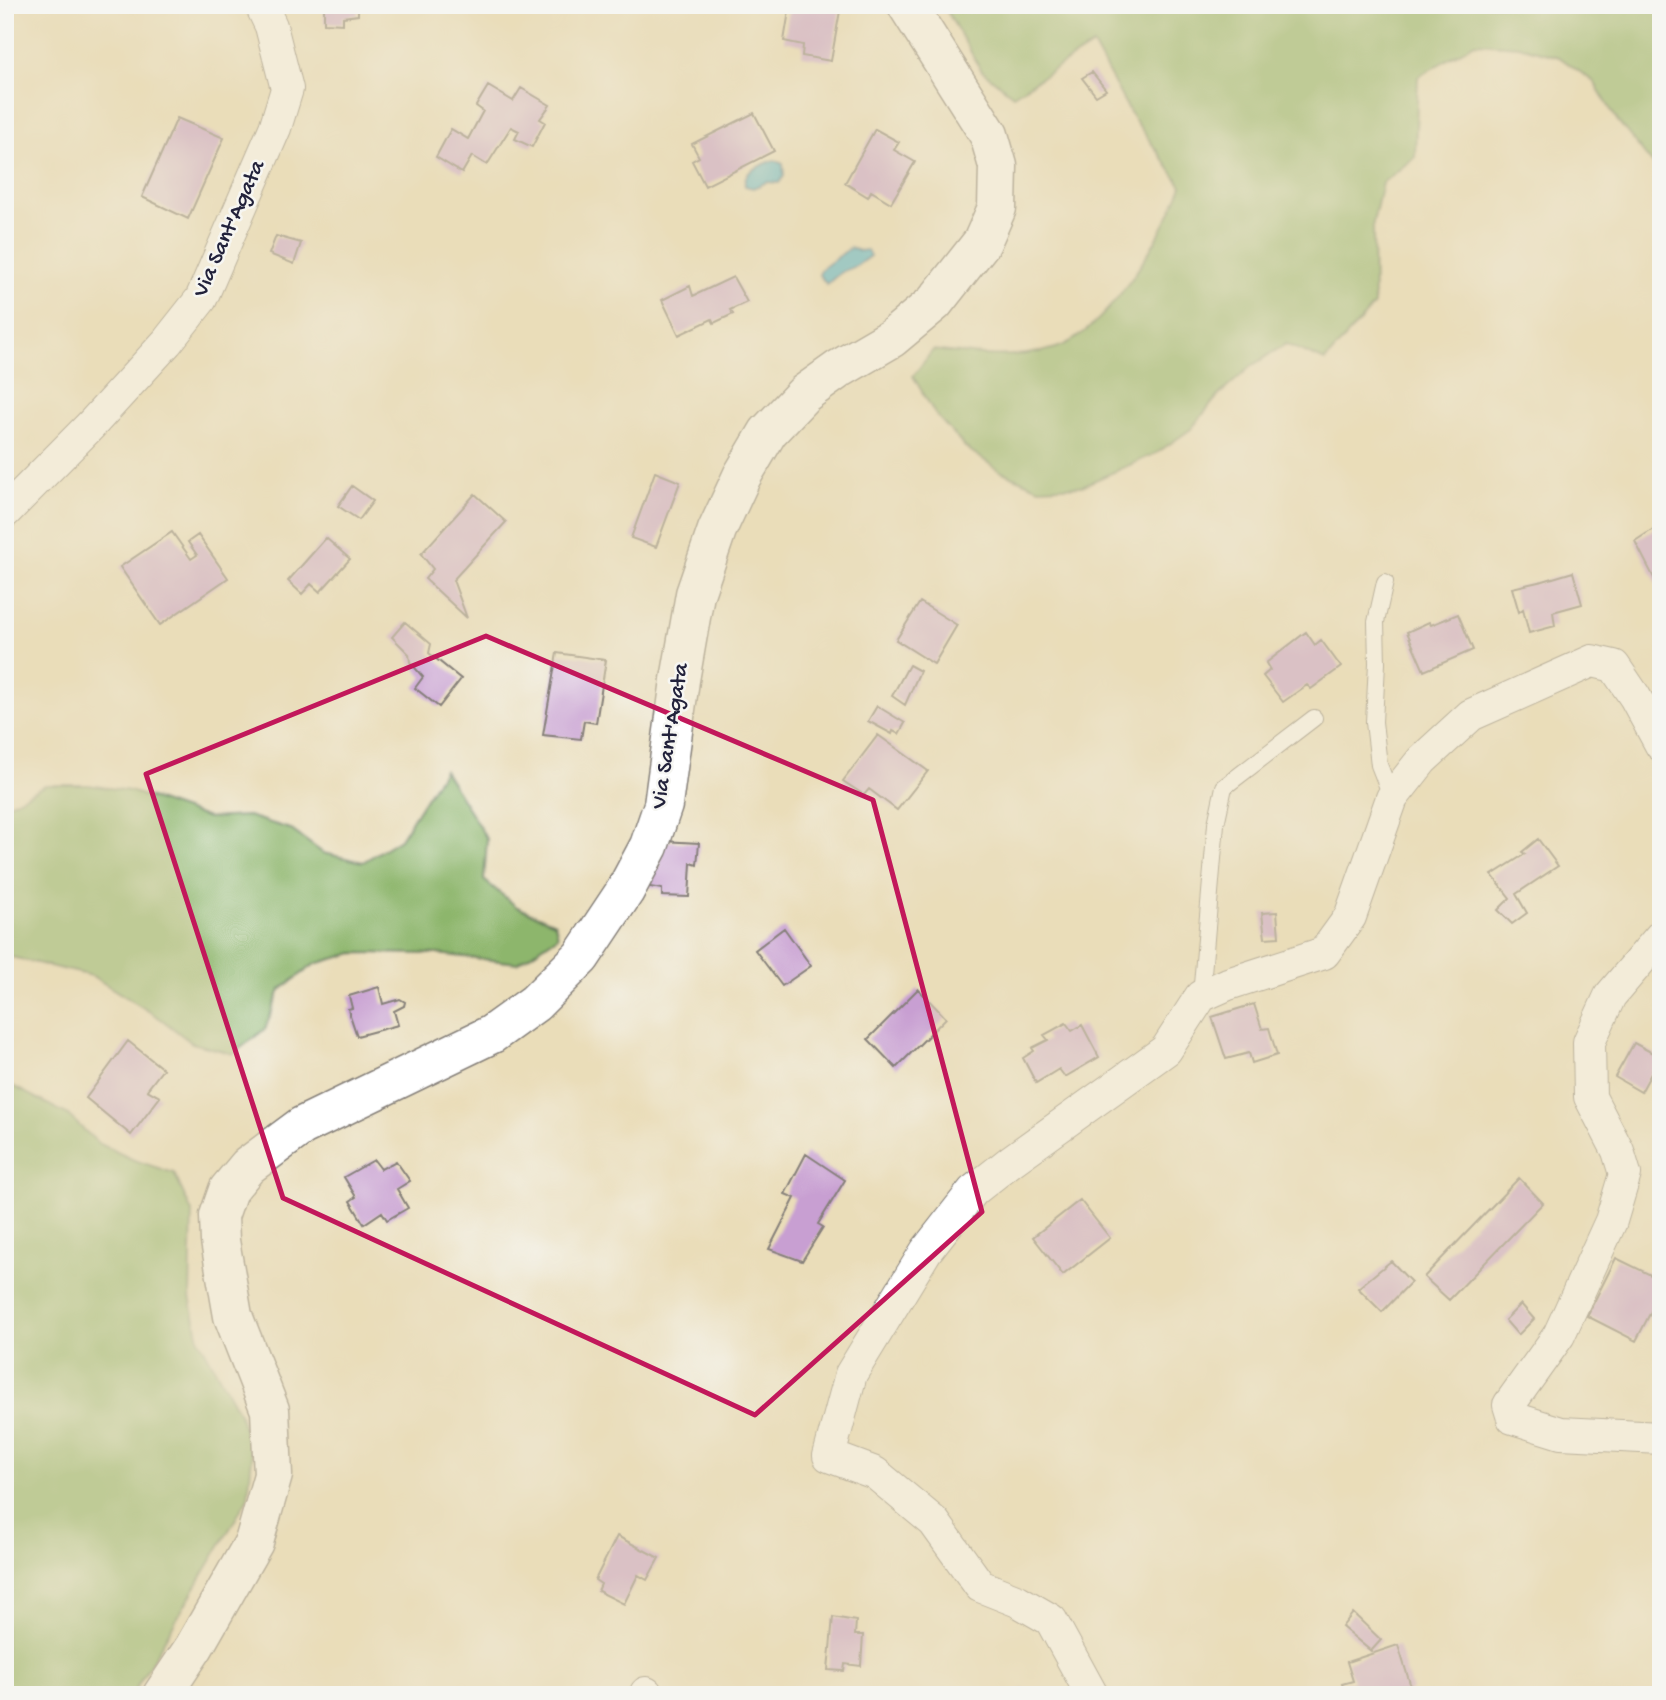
<svg xmlns="http://www.w3.org/2000/svg" width="1666" height="1700" font-family="'Gochi Hand',sans-serif">
<rect width="100%" height="100%" fill="#f6f6f2"/>
<filter id="ink" filterUnits="userSpaceOnUse"><feTurbulence type="fractalNoise" baseFrequency=".0143" numOctaves="2"/><feDisplacementMap in="SourceGraphic" scale="14" xChannelSelector="R" yChannelSelector="G"/><feConvolveMatrix kernelMatrix="1 2 1 2 8 2 1 2 1" color-interpolation-filters="sRGB"/></filter>
<filter id="wash" filterUnits="userSpaceOnUse"><feTurbulence type="fractalNoise" baseFrequency=".00686" numOctaves="4" result="noise"/><feDisplacementMap in="SourceGraphic" scale="28" xChannelSelector="R" yChannelSelector="G"/><feGaussianBlur stdDeviation="1.57" result="paint"/><feColorMatrix in="noise" values="0 0 0 0 0 0 0 0 0 0 0 0 0 0 0 0 0 1.4 0 .05"/><feComposite in="paint" operator="in"/></filter>
<g filter="url(#wash)">
<rect width="100%" height="100%" fill="#eaddb9"/>
<path fill="#8db66c" stroke="#586c54" stroke-width="2" d="M 943,5 L 1661,5 L 1661,175 L 1617,120 L 1594,82 L 1559,57 L 1519,46 L 1475,43 L 1418,77 L 1415,157 L 1382,183 L 1373,223 L 1374,305 L 1325,361 L 1286,344 L 1250,367 L 1218,396 L 1191,429 L 1157,453 L 1082,486 L 1039,488 L 1000,471 L 965,447 L 935,414 L 913,376 L 933,350 C 973,355 1016,360 1056,348 C 1108,331 1163,235 1182,186 L 1132,116 L 1093,45 L 1013,95 L 982,71 Z
M 444,770 L 487,839 L 484,880 L 517,907 L 555,923 L 558,936 L 518,963 L 437,954 L 354,953 L 315,964 L 280,990 L 265,1029 L 233,1054 L 192,1043 L 161,1019 L 92,976 L 11,957 L 5,953 L 5,806 L 45,785 L 88,785 L 130,791 L 208,818 L 248,816 L 290,829 L 323,853 L 363,862 L 400,839 Z
M 5,1082 L 67,1114 L 98,1143 L 134,1160 L 174,1173 L 192,1212 L 190,1297 L 199,1339 L 240,1415 L 252,1457 L 248,1498 L 132,1695 L 5,1695 Z"/>
<path fill="#4db2cc" stroke="#386a84" stroke-width="2" d="M 774,160 L 783,164 L 784,176 L 779,183 L 767,182 L 753,188 L 745,186 C 742,170 761,166 774,160 Z
M 850,248 L 860,251 L 867,250 L 870,256 L 856,266 L 841,272 L 827,284 L 819,275 L 820,270 Z"/>
<g id="blocks">
<path fill="#c89fd2" d="M 324,5 L 358,5 L 358,15 L 343,17 L 343,24 L 324,23 Z
M 790,5 L 814,5 L 840,11 L 831,61 L 802,56 L 803,45 L 784,41 Z
M 1092,72 L 1106,90 L 1096,96 L 1082,78 Z
M 488,86 L 513,101 L 521,88 L 550,105 L 540,119 L 545,122 L 532,147 L 515,139 L 519,131 L 511,127 L 487,165 L 472,156 L 462,173 L 436,157 L 451,129 L 468,139 L 483,111 L 476,106 Z
M 754,113 L 774,151 L 705,186 L 692,161 L 699,157 L 692,144 Z
M 177,118 L 224,138 L 188,219 L 142,197 Z
M 875,129 L 899,142 L 894,150 L 915,162 L 891,203 L 871,191 L 868,197 L 845,183 Z
M 276,236 L 301,243 L 294,264 L 269,254 Z
M 733,277 L 747,302 L 730,310 L 733,314 L 714,323 L 712,319 L 679,335 L 662,300 L 690,286 L 693,296 Z
M 655,472 L 680,482 L 656,547 L 631,538 Z
M 352,486 L 373,501 L 359,520 L 338,506 Z
M 475,494 L 506,522 L 453,580 L 467,618 L 425,579 L 433,569 L 421,554 Z
M 1661,524 L 1661,582 L 1657,584 L 1635,541 Z
M 172,532 L 191,559 L 197,555 L 188,542 L 198,535 L 228,578 L 160,625 L 120,567 Z
M 326,538 L 350,559 L 320,592 L 311,584 L 302,594 L 288,581 Z
M 1573,572 L 1582,604 L 1553,612 L 1555,626 L 1529,633 L 1523,609 L 1519,612 L 1512,588 L 1543,581 Z
M 920,602 L 957,625 L 934,664 L 896,640 Z
M 1458,614 L 1473,650 L 1424,671 L 1407,632 L 1429,622 L 1431,625 Z
M 405,622 L 431,644 L 429,653 L 461,679 L 439,707 L 415,688 L 423,677 L 410,662 L 409,654 L 392,637 Z
M 1306,632 L 1315,645 L 1321,640 L 1341,667 L 1311,689 L 1307,685 L 1283,702 L 1263,676 L 1270,670 L 1266,663 Z
M 557,653 L 606,660 L 596,723 L 584,721 L 581,739 L 543,735 Z
M 909,665 L 920,671 L 905,705 L 892,696 Z
M 877,706 L 905,723 L 899,734 L 893,731 L 892,734 L 868,721 Z
M 878,735 L 928,771 L 897,810 L 869,789 L 864,795 L 843,781 Z
M 1538,839 L 1558,866 L 1516,894 L 1527,913 L 1512,924 L 1498,910 L 1510,898 L 1492,875 L 1525,854 L 1522,852 Z
M 662,841 L 699,843 L 697,865 L 691,863 L 689,897 L 662,896 L 662,889 L 650,887 L 652,865 L 660,868 Z
M 1277,912 L 1279,937 L 1265,938 L 1262,913 Z
M 784,928 L 811,966 L 782,986 L 755,950 Z
M 379,987 L 383,1004 L 400,999 L 405,1002 L 404,1006 L 394,1011 L 398,1025 L 357,1036 L 348,1009 L 352,1008 L 349,996 Z
M 918,989 L 946,1018 L 896,1068 L 868,1039 Z
M 1254,1004 L 1262,1029 L 1269,1028 L 1277,1055 L 1252,1063 L 1249,1053 L 1226,1059 L 1212,1017 Z
M 1066,1023 L 1072,1031 L 1082,1025 L 1099,1057 L 1065,1077 L 1059,1069 L 1036,1083 L 1023,1058 L 1034,1051 L 1032,1048 L 1048,1040 L 1044,1035 Z
M 128,1041 L 163,1069 L 147,1090 L 160,1097 L 131,1135 L 86,1098 Z
M 1634,1043 L 1660,1057 L 1641,1092 L 1615,1077 Z
M 806,1154 L 845,1180 L 818,1224 L 823,1227 L 802,1261 L 769,1249 L 795,1198 L 785,1194 Z
M 374,1160 L 381,1169 L 396,1161 L 410,1181 L 397,1189 L 408,1208 L 387,1220 L 382,1212 L 364,1224 L 350,1201 L 356,1197 L 344,1177 Z
M 1519,1178 L 1543,1203 L 1449,1300 L 1424,1277 Z
M 1080,1200 L 1110,1238 L 1063,1275 L 1033,1237 Z
M 1616,1258 L 1661,1280 L 1661,1292 L 1636,1341 L 1587,1316 Z
M 1391,1261 L 1411,1282 L 1382,1312 L 1358,1288 Z
M 1521,1304 L 1534,1319 L 1518,1335 L 1505,1320 Z
M 617,1536 L 659,1558 L 647,1580 L 638,1575 L 624,1604 L 598,1591 L 601,1584 L 595,1580 Z
M 1353,1613 L 1381,1640 L 1371,1651 L 1342,1627 Z
M 833,1617 L 856,1621 L 855,1635 L 863,1635 L 861,1666 L 845,1664 L 844,1671 L 828,1670 Z
M 1398,1645 L 1412,1690 L 1399,1695 L 1346,1695 L 1342,1684 L 1353,1681 L 1347,1662 Z
M 1022,1688 L 1033,1695 L 1018,1695 Z"/>
</g>
</g>
<g filter="url(#ink)">
<use href="#blocks" fill-opacity="0" stroke="#86807a" stroke-width="2"/>
<g fill="none" stroke-linecap="round" stroke-linejoin="round">
<g stroke="#86807a" stroke-width="18">
<path id="service" d="M 1385,582 L 1376,622 L 1377,663 L 1374,722 L 1379,765 L 1392,798
M 1201,996 L 1216,824 L 1224,787 L 1314,718"/>
</g>
<g stroke="#86807a" stroke-width="34">
<path id="minor" d="M 5,512 L 91,425 L 167,342 L 201,299 L 275,128 L 287,89 L 271,26 L 261,5
M 1661,936 L 1610,996 L 1589,1042 L 1590,1097 L 1618,1151 L 1625,1174 L 1611,1221 L 1559,1335 L 1509,1405 L 1513,1418 L 1561,1433 L 1661,1438
M 645,1695 L 646,1693
M 1092,1695 L 1051,1620 L 1018,1601 L 980,1586 L 934,1522 L 875,1473 L 829,1456 L 851,1374 L 926,1251 L 973,1191 L 1011,1161 L 1166,1050 L 1201,996 L 1228,984 L 1324,953 L 1350,917 L 1392,798 L 1422,760 L 1471,715 L 1592,661 L 1614,666 L 1635,697 L 1661,745"/>
</g>
<g stroke="#86807a" stroke-width="41">
<path id="tertiary" d="M 162,1695 L 194,1647 L 254,1542 L 273,1475 L 270,1410 L 233,1316 L 220,1241 L 219,1216 L 228,1190 L 248,1166 L 302,1126 L 492,1034 L 535,1003 L 581,957 L 625,891 L 649,846 L 663,805 L 680,680 L 695,594 L 717,530 L 742,476 L 768,432 L 804,394 L 839,369 L 892,338 L 934,303 L 982,242 L 997,208 L 998,166 L 989,135 L 907,5"/>
</g>
<use href="#service" stroke="#fff" stroke-width="16"/>
<use href="#minor" stroke="#fff" stroke-width="32"/>
<use href="#tertiary" stroke="#fff" stroke-width="38"/>
</g>
</g>
<path d="M0 0H1666V1700H0ZM 486,636 L 873,800 L 982,1212 L 755,1415 L 283,1198 L 146,774 Z" fill="#eaddb9" fill-opacity=".55" fill-rule="evenodd"/>
<path fill="none" stroke="#c2185b" stroke-width="5" stroke-linejoin="round" d="M 486,636 L 873,800 L 982,1212 L 755,1415 L 283,1198 L 146,774 Z"/>
<g text-anchor="middle" dominant-baseline="central" stroke-width="5" stroke-linejoin="round" paint-order="stroke">
<g font-size="23" fill="#22223b" stroke="#f6f6f2">
<text transform="translate(230 229) rotate(-66)">Via Sant'Agata</text>
<text transform="translate(671 736) rotate(-81)">Via Sant'Agata</text>
</g>
</g>
<rect width="1666" height="1700" fill="none" stroke="#f6f6f2" stroke-width="28"/>
</svg>
